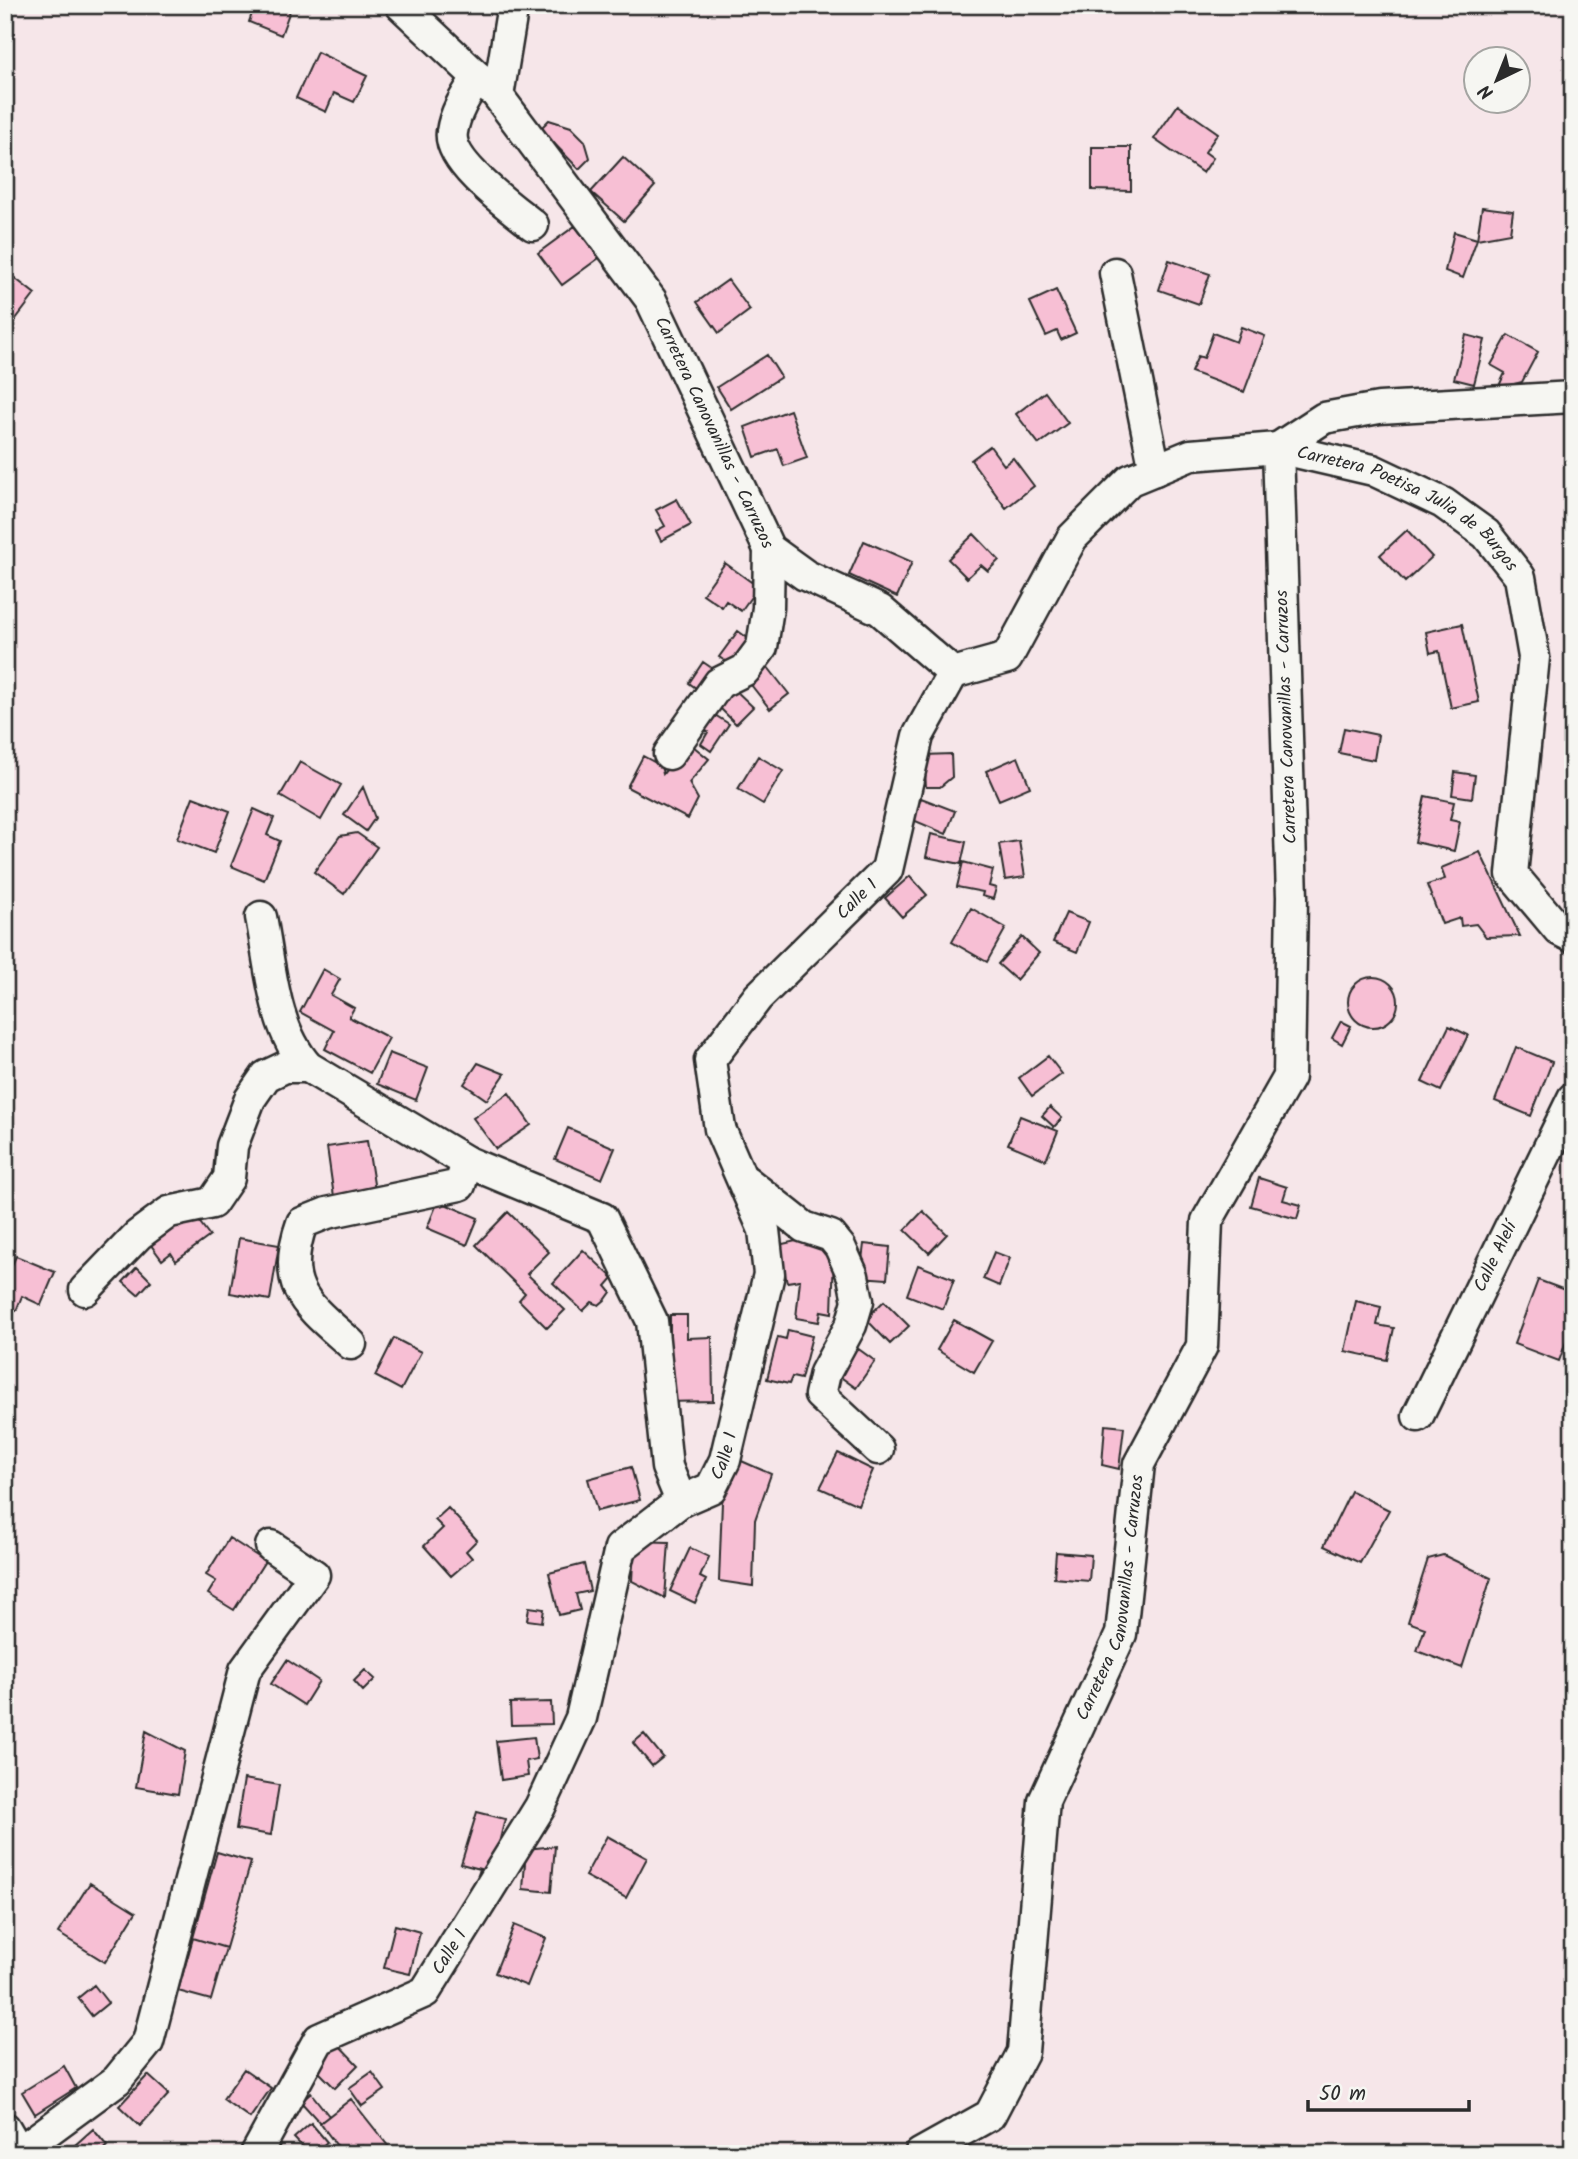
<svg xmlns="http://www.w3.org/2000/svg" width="1578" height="2159" font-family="Kalam,sans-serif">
<rect width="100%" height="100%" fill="#f6e6e9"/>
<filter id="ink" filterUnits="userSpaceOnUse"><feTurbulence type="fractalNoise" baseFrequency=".0143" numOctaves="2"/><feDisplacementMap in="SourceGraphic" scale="14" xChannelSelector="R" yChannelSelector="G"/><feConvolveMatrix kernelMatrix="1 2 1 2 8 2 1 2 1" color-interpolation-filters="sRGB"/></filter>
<g filter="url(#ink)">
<path fill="#f7bfd4" stroke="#2b2b2b" stroke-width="2" d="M 255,5 L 292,5 L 281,35 L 249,22 Z
M 317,52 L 367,76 L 354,102 L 334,93 L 326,112 L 296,98 Z
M 1178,105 L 1218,133 L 1205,152 L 1213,158 L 1203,173 L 1154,139 Z
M 549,120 L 571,127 L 585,141 L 590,158 L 579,169 L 540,129 Z
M 1092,147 L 1131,147 L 1131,191 L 1092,190 Z
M 623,157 L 655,186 L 624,221 L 591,192 Z
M 1482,207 L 1513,211 L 1510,233 L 1477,239 Z
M 575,226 L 599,258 L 562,285 L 538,253 Z
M 1454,232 L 1477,239 L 1463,278 L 1445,271 Z
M 1169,260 L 1210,274 L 1199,304 L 1159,290 Z
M 12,276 L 35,294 L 9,328 L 5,325 L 5,285 Z
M 728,280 L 750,310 L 719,333 L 697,302 Z
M 1056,290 L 1076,333 L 1061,340 L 1057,331 L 1046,336 L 1030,302 Z
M 1241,327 L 1265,336 L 1244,392 L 1191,372 L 1198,356 L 1204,358 L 1213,333 L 1236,342 Z
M 1466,335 L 1485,340 L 1474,384 L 1454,379 Z
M 1508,335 L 1538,352 L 1522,382 L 1498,388 L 1505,373 L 1491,365 Z
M 767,355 L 781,377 L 731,409 L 717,387 Z
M 1045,392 L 1068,423 L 1039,444 L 1016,414 Z
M 790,410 L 807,458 L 784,466 L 778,449 L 755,457 L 745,427 Z
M 990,446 L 1004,465 L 1013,458 L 1034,486 L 1006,508 L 971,460 Z
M 677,499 L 691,525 L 661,541 L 656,531 L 665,526 L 656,510 Z
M 1407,530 L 1432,557 L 1405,582 L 1380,555 Z
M 974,534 L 999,560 L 988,571 L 981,565 L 967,578 L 948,559 Z
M 864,541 L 912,562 L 897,597 L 849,575 Z
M 725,563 L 758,587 L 741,611 L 726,601 L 722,607 L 703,594 Z
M 1462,624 L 1479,702 L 1451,708 L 1439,651 L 1430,653 L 1426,632 Z
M 738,631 L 756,644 L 737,669 L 719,657 Z
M 703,662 L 719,673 L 704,694 L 689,683 Z
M 767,666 L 789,694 L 770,709 L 748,681 Z
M 732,687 L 753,707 L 736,724 L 716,704 Z
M 707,710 L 729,724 L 711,751 L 701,744 L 708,732 L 697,725 Z
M 1344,728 L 1378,735 L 1374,760 L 1339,753 Z
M 688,742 L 709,759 L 689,783 L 698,799 L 688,819 L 627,787 L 643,756 L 661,766 L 663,774 Z
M 951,754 L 952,777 L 940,787 L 926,787 L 924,755 Z
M 758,756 L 783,771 L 763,804 L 738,789 Z
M 1018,757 L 1030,787 L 999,800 L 986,771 Z
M 300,762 L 341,785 L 321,820 L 280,796 Z
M 1455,772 L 1475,775 L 1472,798 L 1452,795 Z
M 363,787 L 375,818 L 366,831 L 344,815 Z
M 1425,796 L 1454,802 L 1450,820 L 1460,822 L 1454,851 L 1415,842 Z
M 193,797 L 230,811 L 214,853 L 177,839 Z
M 921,798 L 955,811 L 946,834 L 913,820 Z
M 254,809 L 274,818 L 267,835 L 280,841 L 264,880 L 231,866 Z
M 357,833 L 377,847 L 344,894 L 314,872 L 340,836 Z
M 931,834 L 966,842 L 961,864 L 926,857 Z
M 1019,841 L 1025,877 L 1005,880 L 999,844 Z
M 1480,852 L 1520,936 L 1486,937 L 1476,924 L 1461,926 L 1460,918 L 1442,924 L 1427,885 L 1445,879 L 1441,868 Z
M 963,862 L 993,870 L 989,886 L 996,888 L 993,899 L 982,896 L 983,892 L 957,887 Z
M 910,876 L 927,895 L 902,917 L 885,898 Z
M 971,908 L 1006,928 L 987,962 L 952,942 Z
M 1066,913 L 1089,922 L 1077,952 L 1053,942 Z
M 1022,937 L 1039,953 L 1016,980 L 998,964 Z
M 323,969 L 340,979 L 331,995 L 354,1008 L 349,1017 L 389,1038 L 370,1073 L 325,1049 L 334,1031 L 300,1012 Z
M1348 1002a25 25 0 1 1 50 0a25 25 0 1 1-50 0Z
M 1341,1021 L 1351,1026 L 1342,1044 L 1332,1038 Z
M 1449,1026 L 1468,1035 L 1441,1091 L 1422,1082 Z
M 1516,1047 L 1552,1062 L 1531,1116 L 1495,1101 Z
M 389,1053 L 428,1068 L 416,1100 L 377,1084 Z
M 1048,1056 L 1062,1074 L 1032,1096 L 1019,1078 Z
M 478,1063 L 505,1074 L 487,1100 L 464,1084 Z
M 509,1093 L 531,1125 L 496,1149 L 473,1118 Z
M 1050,1107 L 1062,1118 L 1054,1127 L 1042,1116 Z
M 1020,1116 L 1058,1131 L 1046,1160 L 1008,1144 Z
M 568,1128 L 615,1148 L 602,1179 L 555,1159 Z
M 367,1141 L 375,1190 L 335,1204 L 327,1147 Z
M 1259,1178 L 1287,1187 L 1283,1200 L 1301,1205 L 1297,1219 L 1251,1206 Z
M 438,1201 L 478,1218 L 467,1245 L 427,1228 Z
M 923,1211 L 947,1234 L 929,1253 L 905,1230 Z
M 508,1212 L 549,1252 L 527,1274 L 565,1310 L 547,1328 L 519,1300 L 525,1293 L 476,1245 Z
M 195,1216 L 210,1236 L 176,1261 L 171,1253 L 162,1260 L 145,1237 L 173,1217 L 180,1227 Z
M 239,1238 L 279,1245 L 270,1300 L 230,1293 Z
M 805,1239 L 834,1255 L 832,1313 L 821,1311 L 819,1322 L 796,1318 L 800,1280 L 787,1282 L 778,1245 Z
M 864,1244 L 890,1247 L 887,1279 L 860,1277 Z
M 583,1250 L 613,1278 L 606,1286 L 611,1292 L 606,1299 L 599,1305 L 592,1302 L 583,1311 L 553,1283 Z
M 994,1252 L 1010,1258 L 999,1286 L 983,1279 Z
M 16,1256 L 55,1272 L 41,1305 L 22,1296 L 16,1311 L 5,1306 L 5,1280 Z
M 918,1265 L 954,1279 L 943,1309 L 907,1295 Z
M 137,1267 L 151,1281 L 138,1295 L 123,1282 Z
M 1538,1280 L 1573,1293 L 1573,1323 L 1559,1361 L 1514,1344 Z
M 884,1301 L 909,1326 L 890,1344 L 866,1319 Z
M 1356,1301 L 1381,1307 L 1377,1325 L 1394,1328 L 1387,1360 L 1345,1351 Z
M 670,1315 L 687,1315 L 687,1338 L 712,1337 L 713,1401 L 665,1402 L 670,1388 Z
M 954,1320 L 992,1341 L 974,1372 L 937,1350 Z
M 788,1330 L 812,1336 L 801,1379 L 792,1377 L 789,1384 L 767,1379 L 778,1337 L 786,1339 Z
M 394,1338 L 421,1352 L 401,1390 L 375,1376 Z
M 853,1345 L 875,1361 L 856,1388 L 835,1373 Z
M 1105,1425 L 1124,1427 L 1119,1469 L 1102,1465 Z
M 838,1453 L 873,1470 L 858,1505 L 820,1488 Z
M 737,1459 L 771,1474 L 755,1520 L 753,1586 L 719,1581 L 722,1502 Z
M 631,1467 L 640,1500 L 597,1511 L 588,1479 Z
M 1351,1491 L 1389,1510 L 1360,1563 L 1324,1546 Z
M 448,1508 L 477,1540 L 466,1551 L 472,1558 L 451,1576 L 424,1546 L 443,1528 L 435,1520 Z
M 229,1538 L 265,1561 L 234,1610 L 208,1594 L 216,1581 L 206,1575 Z
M 634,1541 L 669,1542 L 665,1598 L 632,1581 Z
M 690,1548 L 709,1557 L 700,1577 L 706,1580 L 695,1603 L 670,1591 Z
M 1056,1552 L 1091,1555 L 1089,1581 L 1054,1578 Z
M 1443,1555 L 1491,1578 L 1462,1668 L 1417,1651 L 1425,1628 L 1408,1622 L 1428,1559 Z
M 584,1564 L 590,1591 L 576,1594 L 580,1610 L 559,1615 L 549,1573 Z
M 529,1607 L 544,1609 L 542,1622 L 527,1620 Z
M 287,1660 L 319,1681 L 304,1705 L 271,1684 Z
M 365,1670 L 375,1679 L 363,1691 L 354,1681 Z
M 551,1702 L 552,1724 L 511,1725 L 510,1703 Z
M 146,1731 L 185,1751 L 178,1794 L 136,1787 Z
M 644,1734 L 663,1757 L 652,1766 L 633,1743 Z
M 534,1737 L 537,1759 L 526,1761 L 528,1776 L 501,1780 L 496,1741 Z
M 244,1779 L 279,1785 L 271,1835 L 236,1829 Z
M 477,1812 L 505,1819 L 488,1887 L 475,1884 L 480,1869 L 461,1864 Z
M 607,1836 L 647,1858 L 626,1898 L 585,1876 Z
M 555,1846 L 551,1892 L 523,1889 L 526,1849 Z
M 217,1852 L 251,1862 L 226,1948 L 193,1938 Z
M 90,1883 L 136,1912 L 105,1962 L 58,1933 Z
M 395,1925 L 420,1932 L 410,1974 L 384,1968 Z
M 514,1925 L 546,1938 L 527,1986 L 495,1973 Z
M 193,1938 L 226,1948 L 211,2000 L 178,1991 Z
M 94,1985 L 108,2003 L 92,2016 L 78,1998 Z
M 335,2041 L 358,2065 L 335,2088 L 311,2064 Z
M 64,2066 L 76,2088 L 35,2114 L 22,2092 Z
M 244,2069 L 271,2088 L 250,2118 L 223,2099 Z
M 372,2072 L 385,2090 L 362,2106 L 349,2088 Z
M 148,2075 L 169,2094 L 140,2126 L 119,2106 Z
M 311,2093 L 329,2116 L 320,2123 L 301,2102 Z
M 351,2099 L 392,2151 L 389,2154 L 367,2154 L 362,2146 L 353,2154 L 343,2154 L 320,2123 Z
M 311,2123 L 327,2142 L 313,2154 L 309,2154 L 294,2138 Z
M 93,2129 L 107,2146 L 98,2154 L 65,2154 Z"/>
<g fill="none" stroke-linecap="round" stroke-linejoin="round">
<g stroke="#2b2b2b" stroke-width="35">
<g id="minor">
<path d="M 401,5 L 490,89"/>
<path id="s1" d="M 513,5 L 498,96 L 651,300 L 769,549 L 805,575 L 880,610 L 953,673"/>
<path d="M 478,77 C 467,94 455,111 452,132 C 447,162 512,208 533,225"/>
<path d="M 1115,273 L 1155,470"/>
<path d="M 1278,448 L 1324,418 L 1379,408 L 1573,397"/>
<path id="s2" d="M 953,673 L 1007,658 L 1072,538 L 1130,480 L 1191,455 L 1278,448 L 1373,470 L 1443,503 L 1486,534 L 1520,577 L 1534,657 L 1512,874 L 1559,930 L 1573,937"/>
<path d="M 669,754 L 719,683 L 745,670 L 762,647 L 768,608 L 769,549"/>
<path d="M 261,917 C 271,967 273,1028 308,1067 L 467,1162 L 602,1218 L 652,1321 L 667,1467 L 681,1501"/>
<path d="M 746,1181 L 804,1227 L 831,1236 L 840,1247 L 853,1276 L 858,1301 L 851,1325 L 825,1373 L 820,1395 L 878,1449"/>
<path d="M 85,1290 L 138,1235 L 169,1212 L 212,1203 L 229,1178 L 232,1146 L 250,1099 L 266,1076 L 285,1067 L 308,1067"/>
<path d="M 351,1344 C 307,1305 279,1287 302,1223 L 327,1213 L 460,1185 L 467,1162"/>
<path id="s3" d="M 1418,1416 L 1573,1098"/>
<path d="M 5,2128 L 20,2154"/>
<path d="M 19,2152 L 117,2080 L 148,2042 L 245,1670 L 314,1575 L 271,1546"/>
<path id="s4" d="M 256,2154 L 319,2039 L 425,1992 L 540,1807 L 581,1718 L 620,1548 L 681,1501 L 711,1488 L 725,1460 L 769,1274 L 764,1230 L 720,1129 L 710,1060 L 758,997 L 887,870 L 918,736 L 953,673"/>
<path id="s5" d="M 920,2154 L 990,2115 L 1023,2052 L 1044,1801 L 1121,1634 L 1139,1464 L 1202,1346 L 1207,1221 L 1289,1077 L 1292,897 L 1278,448"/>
</g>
</g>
<use href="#minor" stroke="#f6f6f2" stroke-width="30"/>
</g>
</g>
<g text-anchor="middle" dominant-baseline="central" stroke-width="6" stroke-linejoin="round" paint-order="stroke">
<g font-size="18" fill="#2b2b2b" stroke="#f6f6f2">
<text stroke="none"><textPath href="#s1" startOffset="494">Carretera Canovanillas - Carruzos</textPath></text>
<text stroke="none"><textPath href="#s2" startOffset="574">Carretera Poetisa Julia de Burgos</textPath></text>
<text transform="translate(1287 717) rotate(-92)">Carretera Canovanillas - Carruzos</text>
<text stroke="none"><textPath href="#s4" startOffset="1512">Calle 1</textPath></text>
<text stroke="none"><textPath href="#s3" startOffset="177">Calle Alelí</textPath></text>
<text stroke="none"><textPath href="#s4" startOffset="882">Calle 1</textPath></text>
<text stroke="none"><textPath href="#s5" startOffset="620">Carretera Canovanillas - Carruzos</textPath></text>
<text stroke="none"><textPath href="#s4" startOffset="294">Calle 1</textPath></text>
</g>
</g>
<rect width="1578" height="2159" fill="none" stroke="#f6f6f2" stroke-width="28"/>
<rect x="14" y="14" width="1550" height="2131" fill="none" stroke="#2b2b2b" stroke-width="2.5" filter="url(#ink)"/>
<g transform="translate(1497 80) rotate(223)"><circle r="33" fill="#f6f6f2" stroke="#a5a5a2" stroke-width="2"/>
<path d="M0-5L12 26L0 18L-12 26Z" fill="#2b2b2b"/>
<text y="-10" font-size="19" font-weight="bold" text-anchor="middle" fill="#2b2b2b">N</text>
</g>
<path d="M1308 2100v10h161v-10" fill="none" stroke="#2b2b2b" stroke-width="3.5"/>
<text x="1319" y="2100" font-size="21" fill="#2b2b2b" stroke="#f6f6f2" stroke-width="5" paint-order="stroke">50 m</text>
</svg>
